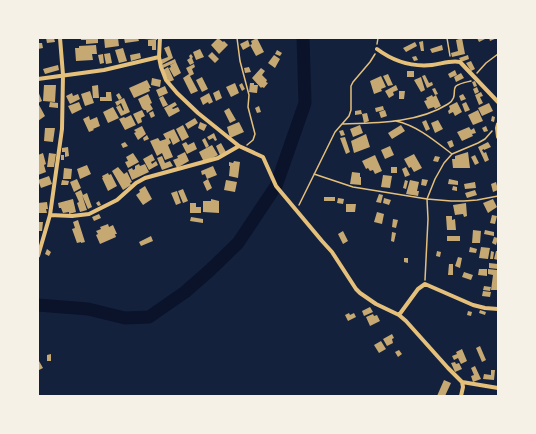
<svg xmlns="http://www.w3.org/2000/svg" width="536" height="434" font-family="Signika,sans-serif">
<rect width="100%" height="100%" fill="#14213d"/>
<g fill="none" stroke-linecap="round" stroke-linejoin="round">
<path stroke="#0b132b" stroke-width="13" d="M 38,305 L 88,309 L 125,318 L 149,317 L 185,292 L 209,271 L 238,243 L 276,186 L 305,103 L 303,38"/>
</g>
<path fill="#c6a872" d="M 46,38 L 54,38 L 55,42 L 47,43 Z
M 81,38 L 98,38 L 98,43 L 86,44 L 86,40 L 81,40 Z
M 104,38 L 118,38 L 119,46 L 105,48 Z
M 124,38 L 138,38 L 139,41 L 125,43 Z
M 144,38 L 157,38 L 157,40 L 144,39 Z
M 218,38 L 223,42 L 224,41 L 228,45 L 219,54 L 211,45 Z
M 257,38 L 264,52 L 256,56 L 250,45 L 252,44 L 251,41 Z
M 462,38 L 465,54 L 452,57 L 451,53 L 458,51 L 456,40 Z
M 477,38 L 487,38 L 479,42 Z
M 489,38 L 497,38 L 490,41 Z
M 148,40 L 156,40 L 156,50 L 152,50 L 152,46 L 148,46 Z
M 248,40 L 250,46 L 243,50 L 240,44 Z
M 423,41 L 424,51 L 421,51 L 419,42 Z
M 415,42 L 417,46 L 406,52 L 403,48 Z
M 38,43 L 42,43 L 43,48 L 38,49 Z
M 96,45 L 97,54 L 92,54 L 93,60 L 76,61 L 75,48 L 79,48 L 79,46 Z
M 442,45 L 443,50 L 432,53 L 430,49 Z
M 169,46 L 173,58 L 162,64 L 160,60 L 168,57 L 164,48 Z
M 123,48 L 127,61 L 119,63 L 115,50 Z
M 200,49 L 204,57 L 196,60 L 193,52 Z
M 277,50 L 282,53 L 280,56 L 275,54 Z
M 212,52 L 219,59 L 215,63 L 208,56 Z
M 110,53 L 112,63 L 106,64 L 104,54 Z
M 140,53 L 141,58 L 131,61 L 130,55 Z
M 103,54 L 104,63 L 100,64 L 98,55 Z
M 191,54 L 193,57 L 192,58 L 194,63 L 190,65 L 187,60 L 190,58 L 189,56 Z
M 274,55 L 280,59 L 275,68 L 268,63 Z
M 468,55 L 469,59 L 461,62 L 459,58 Z
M 416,56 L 418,60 L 414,61 L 412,57 Z
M 175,59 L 176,62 L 163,68 L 162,65 Z
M 471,61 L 475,69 L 471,71 L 466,63 Z
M 176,62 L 181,73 L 174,77 L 169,68 L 171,67 L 170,65 Z
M 194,64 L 195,67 L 192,69 L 194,74 L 190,76 L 198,91 L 191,94 L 183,78 L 189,74 L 186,68 Z
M 58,65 L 59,70 L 45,74 L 43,69 Z
M 168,67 L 174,80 L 169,82 L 163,70 Z
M 249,67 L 251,72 L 245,73 L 244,68 Z
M 261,68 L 265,71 L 262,75 L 267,80 L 266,82 L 268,83 L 264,88 L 262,87 L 261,88 L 252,78 Z
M 455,70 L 457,75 L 450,78 L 448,74 Z
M 407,71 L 414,71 L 414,77 L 407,77 Z
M 461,73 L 464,78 L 456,82 L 454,77 Z
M 388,74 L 393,85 L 388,86 L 383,76 Z
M 425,75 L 429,83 L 432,82 L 433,85 L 427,88 L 422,76 Z
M 381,76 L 386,87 L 381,89 L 382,91 L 374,94 L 370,81 Z
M 202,77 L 208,89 L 202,92 L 196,80 Z
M 421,77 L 425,90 L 421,92 L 414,80 Z
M 152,78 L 161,80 L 160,87 L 151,85 Z
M 147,80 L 151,88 L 149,88 L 150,91 L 134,98 L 129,88 Z
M 475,81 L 477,86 L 474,87 L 472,82 Z
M 235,83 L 239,93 L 231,97 L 226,87 Z
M 242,83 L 245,89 L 242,91 L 239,85 Z
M 250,83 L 254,83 L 254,85 L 258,85 L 257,93 L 249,92 Z
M 44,85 L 56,85 L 55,102 L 43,101 Z
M 98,85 L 99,98 L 93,98 L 92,86 Z
M 396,85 L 398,90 L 393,92 L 394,95 L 389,98 L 385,91 Z
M 165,86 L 168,93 L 159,97 L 156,90 Z
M 477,87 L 479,92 L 475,94 L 473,89 Z
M 435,88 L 438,94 L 435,95 L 432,89 Z
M 219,90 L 222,98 L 216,101 L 213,93 Z
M 38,91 L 42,101 L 38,103 L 45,116 L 38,121 Z
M 90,91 L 94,103 L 85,106 L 81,94 Z
M 399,91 L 405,91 L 404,99 L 399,99 Z
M 106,92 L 111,92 L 112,101 L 100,101 L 100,97 L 106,97 Z
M 481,92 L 483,96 L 480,97 L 483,103 L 479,105 L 475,95 Z
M 72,93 L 73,96 L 78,94 L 80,99 L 70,104 L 66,96 Z
M 119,93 L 122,98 L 119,100 L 116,95 Z
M 209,93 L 213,102 L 209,104 L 208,102 L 203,105 L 200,98 Z
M 148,94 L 152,103 L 150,104 L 153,109 L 147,113 L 146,110 L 144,110 L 142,108 L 138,99 Z
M 463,94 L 466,99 L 461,101 L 459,96 Z
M 432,95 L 433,97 L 436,95 L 441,106 L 435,109 L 434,107 L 428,109 L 424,101 L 427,100 L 426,98 Z
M 163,96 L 168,105 L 163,107 L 159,98 Z
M 124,98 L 130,112 L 121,116 L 116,107 L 120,105 L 123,111 L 124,110 L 121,103 L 117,106 L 115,102 Z
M 50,102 L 58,103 L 58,108 L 49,107 Z
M 79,102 L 82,109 L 72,114 L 68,106 Z
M 175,102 L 177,105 L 172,108 L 173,109 L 178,107 L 180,111 L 169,117 L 164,108 Z
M 457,102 L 462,112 L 455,116 L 453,112 L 449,114 L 448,111 L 450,109 L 449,106 Z
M 466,102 L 470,110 L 465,112 L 462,104 Z
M 489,103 L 493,111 L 482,116 L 478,108 Z
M 259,106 L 261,112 L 257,113 L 255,108 Z
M 383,106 L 384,110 L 376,112 L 375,108 Z
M 113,107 L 119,118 L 108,123 L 103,112 Z
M 229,108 L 236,120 L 230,123 L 224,111 Z
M 142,110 L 145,116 L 141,118 L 142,122 L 138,124 L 133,114 Z
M 361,110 L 362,114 L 355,115 L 355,111 Z
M 385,110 L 387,116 L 381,118 L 379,112 Z
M 478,110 L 483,121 L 473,125 L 468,115 Z
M 153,111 L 155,116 L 151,118 L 149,113 Z
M 367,113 L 369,121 L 364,123 L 362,114 Z
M 131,115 L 136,125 L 125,130 L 119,119 L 124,117 L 125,118 Z
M 89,116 L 90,120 L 97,117 L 100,126 L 93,129 L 94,130 L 89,132 L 83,119 Z
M 492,116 L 495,117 L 494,122 L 491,121 Z
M 195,118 L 198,123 L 188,129 L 185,124 Z
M 426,120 L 430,129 L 426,131 L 422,122 Z
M 438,120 L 443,129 L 435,133 L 431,123 Z
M 200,122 L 207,125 L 204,131 L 198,128 Z
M 239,122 L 244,132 L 230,138 L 227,127 Z
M 183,125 L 189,137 L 182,141 L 176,129 Z
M 360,125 L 363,133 L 353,137 L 350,129 Z
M 401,125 L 405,131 L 392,139 L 388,133 Z
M 142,126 L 146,134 L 138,140 L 134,133 L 136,132 L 134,130 Z
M 486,126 L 488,131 L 484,132 L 482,128 Z
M 469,127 L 471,130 L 474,128 L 476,133 L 472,134 L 473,136 L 462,141 L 457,132 Z
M 45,128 L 55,128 L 53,142 L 44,141 Z
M 174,129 L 180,141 L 173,145 L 170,138 L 169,139 L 171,143 L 168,145 L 173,157 L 165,160 L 162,153 L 157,156 L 150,141 L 158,138 L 160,141 L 166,139 L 163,134 Z
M 343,130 L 345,135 L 341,136 L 339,131 Z
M 214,133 L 217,140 L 215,141 L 213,138 L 209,140 L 207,137 Z
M 366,134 L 370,147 L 354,153 L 351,141 Z
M 147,135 L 149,139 L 144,141 L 143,138 Z
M 345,137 L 350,152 L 346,154 L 340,138 Z
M 205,138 L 209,146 L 206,148 L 202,140 Z
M 452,140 L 454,146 L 450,148 L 447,142 Z
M 125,142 L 128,146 L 123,148 L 121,144 Z
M 186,142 L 188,145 L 194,142 L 197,149 L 187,154 L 182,144 Z
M 488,142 L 491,147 L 484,150 L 484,149 L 482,150 L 484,153 L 486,152 L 489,160 L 485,162 L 478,147 Z
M 221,143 L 226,152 L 220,155 L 216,146 Z
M 212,145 L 218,155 L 204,162 L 199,152 Z
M 390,146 L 394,155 L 385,159 L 381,150 Z
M 68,147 L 69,156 L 65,157 L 65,152 L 62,152 L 62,148 Z
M 185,152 L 189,161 L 177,168 L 173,160 L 178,158 L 177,156 Z
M 468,152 L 470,168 L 453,168 L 452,159 L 455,159 L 455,156 Z
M 43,153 L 46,164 L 44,165 L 46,172 L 38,175 L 38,155 Z
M 49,153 L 56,154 L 54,167 L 47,167 Z
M 133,153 L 139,162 L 128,168 L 125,162 L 128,161 L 126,157 Z
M 152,154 L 155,160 L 151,162 L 152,164 L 156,161 L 158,165 L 149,170 L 143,159 Z
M 414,154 L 422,168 L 414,172 L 411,167 L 409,168 L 404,159 Z
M 61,155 L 64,155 L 64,160 L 61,160 Z
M 375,155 L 382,171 L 375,174 L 373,170 L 370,171 L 368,168 L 366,169 L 362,161 Z
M 475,155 L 479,163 L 475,165 L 471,157 Z
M 162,156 L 165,163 L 170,161 L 173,166 L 162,170 L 157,158 Z
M 435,156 L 440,157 L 438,162 L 433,161 Z
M 234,161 L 240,162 L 238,178 L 229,176 L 230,166 L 229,166 L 229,162 L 233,163 Z
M 139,164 L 140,166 L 145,164 L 149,172 L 132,180 L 128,170 L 132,168 L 133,170 L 135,169 L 135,166 Z
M 87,165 L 91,174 L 80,179 L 77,169 Z
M 213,166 L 217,175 L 207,179 L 205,174 L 202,175 L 201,171 Z
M 118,167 L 124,174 L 127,172 L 132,182 L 130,183 L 131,185 L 123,190 L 112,171 Z
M 391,167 L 397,167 L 397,173 L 391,173 Z
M 406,167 L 410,175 L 405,177 L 402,169 Z
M 64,168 L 72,169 L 71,179 L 63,179 Z
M 352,172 L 360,173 L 360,177 L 361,177 L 361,185 L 350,184 Z
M 108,173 L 109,175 L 111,174 L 117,186 L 108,191 L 102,178 L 103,178 L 102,176 Z
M 383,175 L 392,176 L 390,188 L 381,187 Z
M 49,176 L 52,184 L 41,188 L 38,180 Z
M 77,179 L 81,188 L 74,192 L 70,182 Z
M 208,179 L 212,188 L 207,191 L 203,182 Z
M 422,179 L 428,180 L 426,186 L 421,185 Z
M 449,179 L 458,181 L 458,185 L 448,184 Z
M 62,180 L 69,181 L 68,185 L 61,185 Z
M 226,180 L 237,182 L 235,192 L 224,190 Z
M 405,180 L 408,181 L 406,189 L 403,188 Z
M 410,180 L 419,182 L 417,191 L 419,191 L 418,196 L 406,194 Z
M 475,182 L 476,188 L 465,189 L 464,184 Z
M 496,182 L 498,190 L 493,192 L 491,184 Z
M 145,186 L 152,199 L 143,205 L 136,195 L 140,192 L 139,190 Z
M 453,186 L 457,187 L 457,191 L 452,190 Z
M 183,189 L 188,201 L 183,203 L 178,191 Z
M 81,190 L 83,195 L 87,193 L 92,207 L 88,209 L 82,195 L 87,210 L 80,212 L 77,203 L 79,202 L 75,193 Z
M 475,190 L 477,195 L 467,198 L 465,193 Z
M 177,191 L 181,203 L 176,205 L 171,193 Z
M 379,194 L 383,195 L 381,203 L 376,202 Z
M 324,197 L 335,197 L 335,201 L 324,201 Z
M 338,198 L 344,199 L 343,204 L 337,203 Z
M 384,198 L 391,200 L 389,205 L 383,203 Z
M 73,199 L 76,212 L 69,214 L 69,212 L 63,213 L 61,208 L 59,208 L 58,203 Z
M 211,199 L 219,201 L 219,213 L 203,212 L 203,201 L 211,201 Z
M 493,199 L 497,207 L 488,213 L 483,203 Z
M 99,201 L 101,205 L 98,206 L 96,203 Z
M 47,202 L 48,209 L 46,209 L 47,213 L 38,213 L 38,203 Z
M 190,203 L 196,203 L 196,207 L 201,207 L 201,213 L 190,213 Z
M 466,203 L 467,216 L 464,217 L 463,214 L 455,215 L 453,205 Z
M 346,204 L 356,204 L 355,212 L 346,212 Z
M 377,212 L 384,214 L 382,224 L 374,222 Z
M 99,214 L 101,218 L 94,221 L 92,217 Z
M 492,215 L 497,216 L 495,224 L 490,223 Z
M 446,216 L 452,216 L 452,220 L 455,219 L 456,230 L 447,230 Z
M 191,217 L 203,219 L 203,223 L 190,221 Z
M 393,219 L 398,220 L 396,228 L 392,227 Z
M 78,220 L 85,242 L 81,243 L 81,242 L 77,243 L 72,229 L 75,228 L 73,222 Z
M 38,222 L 43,222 L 42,231 L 38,231 Z
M 108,224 L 109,227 L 113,225 L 117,234 L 115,234 L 116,237 L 100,244 L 96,235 L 98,234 L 96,231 L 101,229 L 100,227 Z
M 473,230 L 481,231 L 480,243 L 472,243 Z
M 485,230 L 494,232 L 494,236 L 484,234 Z
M 343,231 L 348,241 L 343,244 L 338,234 Z
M 392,232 L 396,233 L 394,242 L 391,241 Z
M 151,236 L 153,241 L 141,246 L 139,242 Z
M 447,236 L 460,236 L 460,241 L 447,241 Z
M 494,237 L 498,238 L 496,245 L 492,243 Z
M 470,247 L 477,249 L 476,253 L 469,252 Z
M 481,247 L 490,248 L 488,259 L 479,258 Z
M 47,249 L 51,252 L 49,256 L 45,254 Z
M 437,251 L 441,252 L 440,257 L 436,256 Z
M 491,251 L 494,252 L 493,259 L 490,259 Z
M 496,251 L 498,251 L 498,260 L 494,259 Z
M 458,257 L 462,258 L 460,268 L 455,266 Z
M 404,258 L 408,258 L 408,263 L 404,262 Z
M 489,263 L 498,264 L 498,269 L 489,268 Z
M 449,264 L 453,264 L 453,275 L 448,275 Z
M 479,269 L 487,269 L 487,276 L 478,275 Z
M 488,269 L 497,270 L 498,290 L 491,290 L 493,275 L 488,274 Z
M 464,272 L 473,275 L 471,280 L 462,277 Z
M 484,286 L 491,287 L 490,291 L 483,290 Z
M 483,291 L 491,292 L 490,297 L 482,296 Z
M 370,307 L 373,312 L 364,316 L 362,311 Z
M 480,310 L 486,312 L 485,315 L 479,313 Z
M 468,311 L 472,312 L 471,316 L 467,315 Z
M 349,313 L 350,315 L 354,313 L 356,317 L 348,321 L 345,315 Z
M 373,314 L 374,316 L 377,315 L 380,321 L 370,326 L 366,317 Z
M 392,334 L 394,338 L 392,339 L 393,343 L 387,346 L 383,339 Z
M 381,341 L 386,349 L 379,353 L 374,345 Z
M 480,346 L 486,360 L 482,362 L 476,348 Z
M 462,349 L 467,361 L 461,364 L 458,358 L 454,360 L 452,356 L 457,354 L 456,352 Z
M 399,350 L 402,354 L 398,357 L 395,352 Z
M 51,354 L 51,361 L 47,361 L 47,355 Z
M 39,361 L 43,368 L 39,370 L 38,362 Z
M 455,362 L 456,364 L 459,363 L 462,369 L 455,372 L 451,363 Z
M 475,366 L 481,379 L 473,382 L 471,376 L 474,375 L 471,368 Z
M 491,370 L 495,370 L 494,380 L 483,379 L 484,374 L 491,375 Z
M 444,380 L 451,383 L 445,396 L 437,396 Z"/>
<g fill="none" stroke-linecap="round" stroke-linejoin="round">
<path stroke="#e5c07b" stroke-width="1.5" d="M 237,38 L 240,61 L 249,95 L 248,107 L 255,134 L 253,140 L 247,145
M 447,38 L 450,56
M 377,44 L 378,38
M 477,73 L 486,63 L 498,54
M 396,121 C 418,126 435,141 452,154
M 343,124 C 377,123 418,123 448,104 C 458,98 452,90 456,86 C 460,83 467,82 471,81
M 314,174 L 353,187 L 427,199 L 451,201 L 464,201 L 477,200 L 498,196
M 299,205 L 335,132 L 349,116 L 351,110 L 351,86 L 353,82 L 370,62 L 375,54
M 425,280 L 428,219 L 427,199 L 435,179 L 444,163 L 452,154 L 478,143 L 485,139 L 492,131"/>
<path stroke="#e5c07b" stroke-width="4" d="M 160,38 L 159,57 L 161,67 L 166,80 L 177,93 L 198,113 L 239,146 L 263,157 L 276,186 L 322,241 L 332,252 L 356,289 L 360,293 L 376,304 L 399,315 L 406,321 L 448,368 L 462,382 L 498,388
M 377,49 C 393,61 412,67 432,65 C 441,64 451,60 460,62 L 498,102
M 38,79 L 104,70 L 159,57
M 498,124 L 497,128 L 498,137
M 50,215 L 72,216 L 89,214 L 117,200 L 136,183 L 145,178 L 218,158 L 239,146
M 38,256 L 50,215 L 62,129 L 63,75 L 60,38
M 399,315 L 418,289 L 425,284 L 473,305 L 485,308 L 498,309
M 461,396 L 463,387 L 462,382"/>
</g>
<rect width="536" height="434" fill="none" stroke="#f6f1e7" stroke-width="78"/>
</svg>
